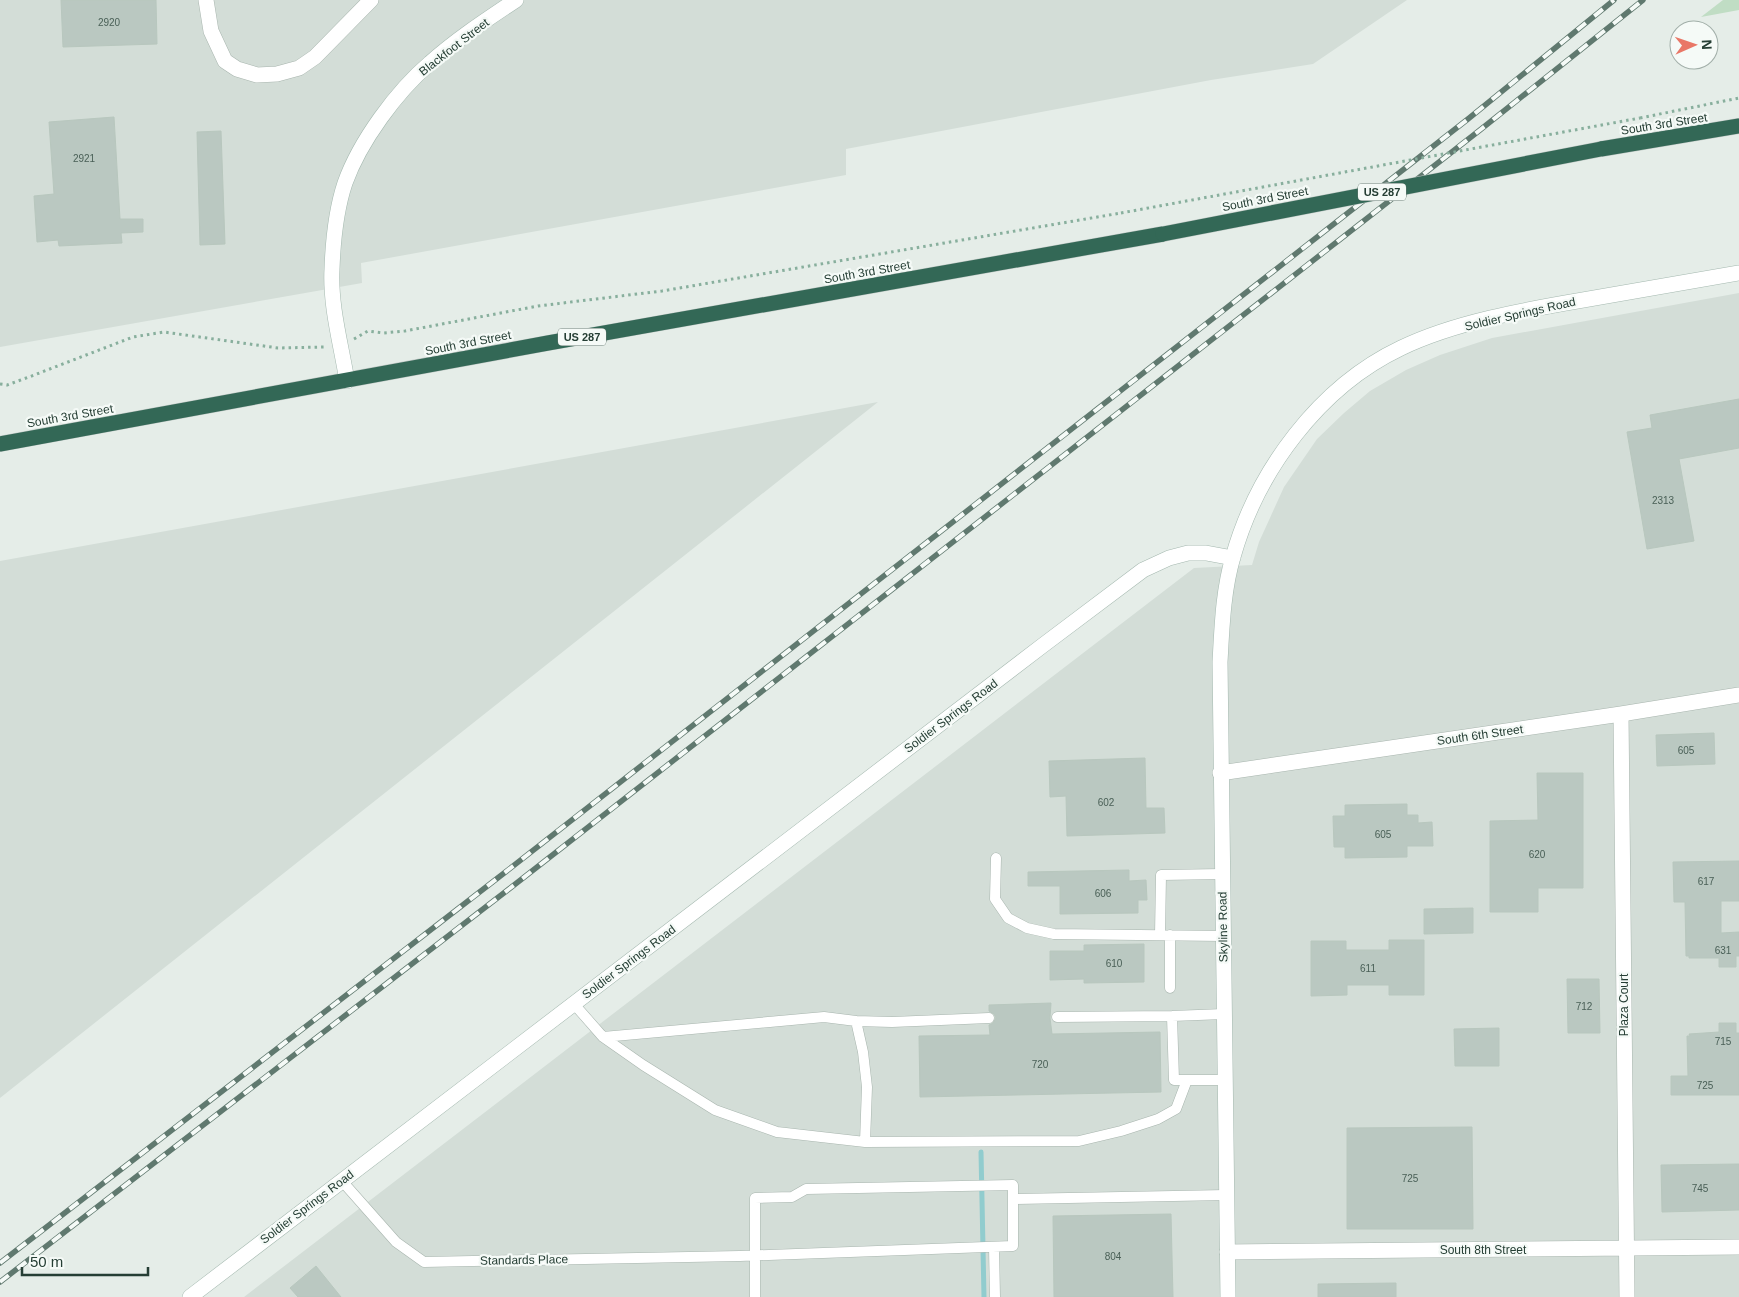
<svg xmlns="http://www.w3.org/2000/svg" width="1739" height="1297" font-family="Helvetica,sans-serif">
<rect width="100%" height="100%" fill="#e5ede8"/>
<path fill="#d3ddd7" d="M 0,0 L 1407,0 L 1313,64 L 1211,80 L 846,149 L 846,175 L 361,263 L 362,283 L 0,347 Z
M 1739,293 L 1739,1297 L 244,1297 L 1194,568 L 1252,565 L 1259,542 L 1284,487 L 1317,439 L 1344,413 L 1370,391 L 1406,370 L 1440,355 L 1492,338 Z
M 878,402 L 0,1098 L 0,561 Z"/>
<path fill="#c0ddc4" d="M 1723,0 L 1739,0 L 1739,10 L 1701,17 Z"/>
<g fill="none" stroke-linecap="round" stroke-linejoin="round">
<path stroke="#91ccce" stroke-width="5" d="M 981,1152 L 984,1297"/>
</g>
<path fill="#bac8c1" stroke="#b8c7be" d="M 61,0 L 156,0 L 157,44 L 63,47 Z
M 114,117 L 120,219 L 143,219 L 143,232 L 121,233 L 122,243 L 59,246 L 58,240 L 37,242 L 34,196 L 54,194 L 49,122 Z
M 221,131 L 225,244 L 200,245 L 197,132 Z
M 1739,399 L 1739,448 L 1679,459 L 1694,541 L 1647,549 L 1627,432 L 1652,428 L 1650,415 Z
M 1714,733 L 1715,764 L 1657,766 L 1656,735 Z
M 1145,758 L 1146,808 L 1164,808 L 1165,833 L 1067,836 L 1066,796 L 1050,797 L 1049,761 Z
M 1537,773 L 1583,773 L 1583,888 L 1538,888 L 1538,912 L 1490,912 L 1490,821 L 1538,820 Z
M 1407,804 L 1407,815 L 1418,815 L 1418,823 L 1432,822 L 1433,846 L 1407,846 L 1407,857 L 1345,858 L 1345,847 L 1334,847 L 1333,816 L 1345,816 L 1345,805 Z
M 1739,861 L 1739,901 L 1721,901 L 1721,933 L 1739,932 L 1739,956 L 1736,956 L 1736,967 L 1719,967 L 1719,958 L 1689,958 L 1689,956 L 1686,956 L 1685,902 L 1674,902 L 1673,862 Z
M 1129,870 L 1129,881 L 1146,880 L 1147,900 L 1138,900 L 1138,913 L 1060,914 L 1060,886 L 1028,886 L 1028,872 Z
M 1473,908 L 1473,933 L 1424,934 L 1424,909 Z
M 1389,940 L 1424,940 L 1424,995 L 1389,995 L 1389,985 L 1347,985 L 1347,995 L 1311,996 L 1311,941 L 1346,941 L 1346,950 L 1389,950 Z
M 1144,944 L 1144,982 L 1084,983 L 1084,979 L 1050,980 L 1050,951 L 1084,951 L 1084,945 Z
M 1567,979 L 1599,979 L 1600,1033 L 1568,1033 Z
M 1051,1003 L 1050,1018 L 1052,1034 L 1160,1032 L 1161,1092 L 920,1097 L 919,1036 L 990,1035 L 989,1025 L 993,1023 L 996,1018 L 994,1014 L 989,1011 L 989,1005 Z
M 1719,1023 L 1736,1023 L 1736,1033 L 1739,1033 L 1739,1095 L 1671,1095 L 1671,1076 L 1688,1076 L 1687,1036 L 1690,1036 L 1689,1034 L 1719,1032 Z
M 1499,1028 L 1499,1066 L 1455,1066 L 1454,1029 Z
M 1472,1127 L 1473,1229 L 1347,1229 L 1347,1128 Z
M 1739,1164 L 1739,1210 L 1662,1212 L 1661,1165 Z
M 1171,1214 L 1173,1297 L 1054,1297 L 1053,1216 Z
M 316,1266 L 341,1297 L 298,1297 L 290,1288 Z
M 1396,1283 L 1396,1297 L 1318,1297 L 1318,1284 Z"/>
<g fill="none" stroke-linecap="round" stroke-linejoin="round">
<g stroke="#a8b5ae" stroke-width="11">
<path id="lane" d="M 996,858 L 995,899 L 1008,918 L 1027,928 L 1054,934 L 1223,936
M 1160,935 L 1161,875 L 1222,874
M 1170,988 L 1170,935
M 574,1004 L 603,1037 L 643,1065 L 715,1110 L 777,1132 L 865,1142 L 1079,1141 L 1121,1131 L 1158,1119 L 1176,1109 L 1187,1080
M 1172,1016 L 1174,1080 L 1225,1080
M 1057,1017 L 1172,1016 L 1224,1014
M 856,1021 L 892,1022 L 989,1018
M 603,1037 L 824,1017 L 856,1021 L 863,1052 L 867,1087 L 865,1142
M 342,1181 L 396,1242 L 424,1262 L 740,1256 L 1013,1246 L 1013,1199
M 994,1247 L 995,1297
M 755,1297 L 755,1198 L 792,1197 L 806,1189 L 1013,1185 L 1013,1199 L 1226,1195"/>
</g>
<g stroke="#a8b5ae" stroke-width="16">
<path id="street" d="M 206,0 L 211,31 L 225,61 L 237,69 L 257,75 L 277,74 L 299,68 L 315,57 L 371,0
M 1621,714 L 1627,1297
M 1220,773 L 1621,714 L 1739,695
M 1227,1252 L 1739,1247"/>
</g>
<g stroke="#a4b8af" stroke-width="16">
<path id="secondary" d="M 347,381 C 341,344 330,306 332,269 C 333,240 336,210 345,183 C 360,141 397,91 430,63 C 457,39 486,20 516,0
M 190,1297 L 1042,646 L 1143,570 L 1169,558 L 1188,553 L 1206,553 L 1233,558
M 1228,1297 L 1220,662 C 1222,627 1223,591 1233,557 C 1257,471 1319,387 1401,348 C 1455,322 1524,310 1583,300 C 1635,291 1687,282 1739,273"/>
</g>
<g stroke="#c2c9c6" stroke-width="16">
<path id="highway" d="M 1601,149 L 1739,126
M 0,444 L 548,343 L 1163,234"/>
</g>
<path stroke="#88af9d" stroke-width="3" stroke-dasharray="2.5 4" stroke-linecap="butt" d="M 1640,118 L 1739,98
M 354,339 L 368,331 L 383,333 L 405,331 L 538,306 L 662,291 L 1121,213
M 0,384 L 7,385 L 29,377 L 133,337 L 164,332 L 278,348 L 325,347"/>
<use href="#lane" stroke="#fff" stroke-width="10"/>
<use href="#street" stroke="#fff" stroke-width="15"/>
<use href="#secondary" stroke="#fff" stroke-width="15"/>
<use href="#highway" stroke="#336856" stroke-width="15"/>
<g stroke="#60796f" stroke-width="5.5">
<path id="rail" d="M 0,1263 L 499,877 L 1468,119 L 1614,0
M 0,1282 L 509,889 L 1480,130 L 1643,0"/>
</g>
<use href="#rail" stroke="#f5faf7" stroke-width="4" stroke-dasharray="11" stroke-linecap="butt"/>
<g stroke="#c2c9c6" stroke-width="16" stroke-linecap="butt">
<path id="highway-bridge" d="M 1163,234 L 1601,149"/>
</g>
<path stroke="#88af9d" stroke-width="3" stroke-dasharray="2.5 4" stroke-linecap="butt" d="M 1121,213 L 1640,118"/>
<use href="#highway-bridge" stroke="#336856" stroke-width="15"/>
</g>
<g text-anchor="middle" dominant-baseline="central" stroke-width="4.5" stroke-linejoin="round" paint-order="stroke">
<g font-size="10" fill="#4a6057">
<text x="109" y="22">2920</text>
<text x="84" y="158">2921</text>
<text x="1663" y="500">2313</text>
<text x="1686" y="750">605</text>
<text x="1106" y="802">602</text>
<text x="1383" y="834">605</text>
<text x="1537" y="854">620</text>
<text x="1706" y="881">617</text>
<text x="1103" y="893">606</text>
<text x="1723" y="950">631</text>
<text x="1114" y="963">610</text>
<text x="1368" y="968">611</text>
<text x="1584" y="1006">712</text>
<text x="1723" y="1041">715</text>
<text x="1040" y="1064">720</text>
<text x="1705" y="1085">725</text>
<text x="1410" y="1178">725</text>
<text x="1700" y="1188">745</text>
<text x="1113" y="1256">804</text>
</g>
<g fill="#f5faf7" stroke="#63766e" stroke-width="1">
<rect x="1358" y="183.5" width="48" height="17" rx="4"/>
<rect x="558" y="328.5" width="48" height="17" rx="4"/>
</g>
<g font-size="11" font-weight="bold" fill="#253e34">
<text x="1382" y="192">US 287</text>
<text x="582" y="337">US 287</text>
</g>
<g font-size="12" fill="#253e34" stroke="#f5faf7">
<text transform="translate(454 47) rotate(-38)">Blackfoot Street</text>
<text transform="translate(1664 124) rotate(-9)">South 3rd Street</text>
<text transform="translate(1265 199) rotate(-11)">South 3rd Street</text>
<text transform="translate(867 272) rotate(-10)">South 3rd Street</text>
<text transform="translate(1520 314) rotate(-13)">Soldier Springs Road</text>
<text transform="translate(468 343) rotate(-11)">South 3rd Street</text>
<text transform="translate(70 416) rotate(-10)">South 3rd Street</text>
<text transform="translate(951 716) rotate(-37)">Soldier Springs Road</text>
<text transform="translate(1480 735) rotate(-8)">South 6th Street</text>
<text transform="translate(1223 927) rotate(-91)">Skyline Road</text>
<text transform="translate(629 962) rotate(-37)">Soldier Springs Road</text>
<text transform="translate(1624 1005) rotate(-90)">Plaza Court</text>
<text transform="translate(307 1207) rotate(-37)">Soldier Springs Road</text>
<text x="1483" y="1250">South 8th Street</text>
<text transform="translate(524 1260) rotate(-1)">Standards Place</text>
</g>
</g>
<g transform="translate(1694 45) rotate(88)"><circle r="24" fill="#f5faf7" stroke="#a2afa9"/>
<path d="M0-4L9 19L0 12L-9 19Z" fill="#e97767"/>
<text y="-8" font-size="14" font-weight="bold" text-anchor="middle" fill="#253e34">N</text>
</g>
<path d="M22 1267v8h126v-8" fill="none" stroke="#253e34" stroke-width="2.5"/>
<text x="30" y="1267" font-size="15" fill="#253e34" stroke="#f5faf7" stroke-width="4" paint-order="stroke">50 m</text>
</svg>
